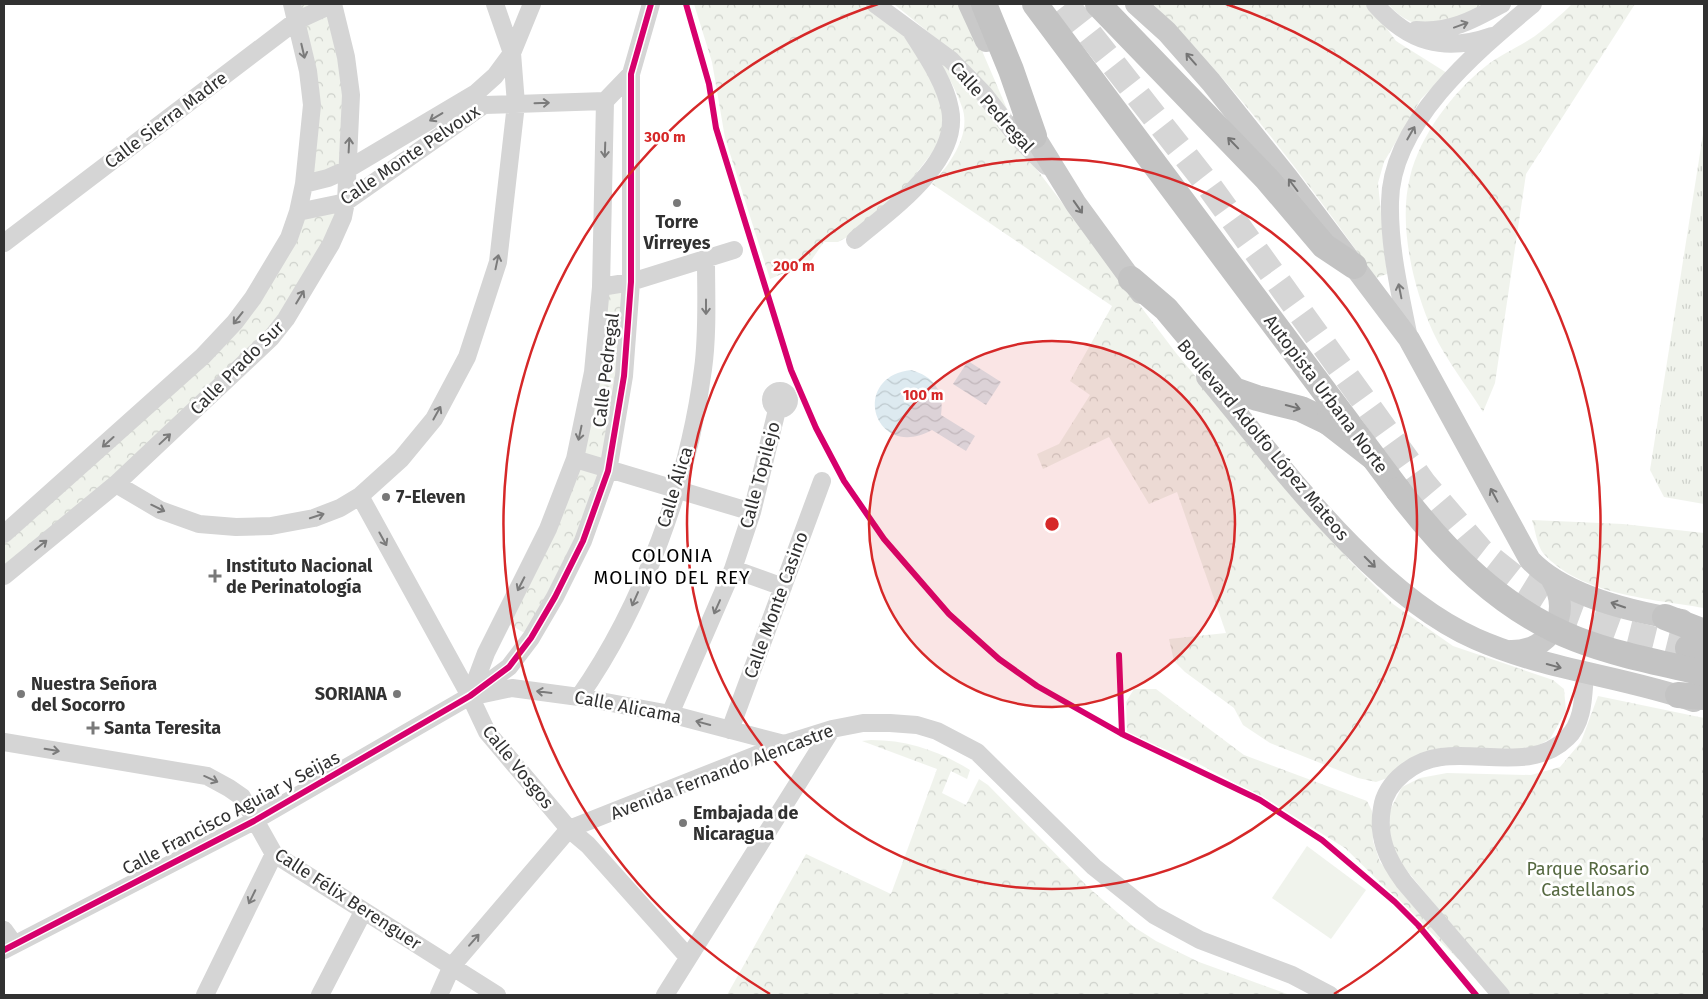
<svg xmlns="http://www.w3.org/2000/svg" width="1708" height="999" font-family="'Fira Sans',sans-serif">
<defs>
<pattern id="grass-tufts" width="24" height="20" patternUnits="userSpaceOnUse" patternTransform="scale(1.25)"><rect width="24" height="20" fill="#f0f3ec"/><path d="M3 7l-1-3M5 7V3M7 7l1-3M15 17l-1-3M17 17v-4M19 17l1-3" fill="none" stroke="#ced1cb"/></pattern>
<pattern id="forest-crowns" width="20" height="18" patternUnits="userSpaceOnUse" patternTransform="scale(1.25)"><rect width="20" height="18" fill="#f0f3ec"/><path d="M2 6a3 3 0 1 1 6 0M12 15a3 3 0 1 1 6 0" fill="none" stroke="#ced1cb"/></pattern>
<pattern id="water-waves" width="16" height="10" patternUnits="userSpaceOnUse" patternTransform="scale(1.25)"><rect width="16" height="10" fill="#ddeaf0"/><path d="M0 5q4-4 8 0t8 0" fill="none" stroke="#bec9ce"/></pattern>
</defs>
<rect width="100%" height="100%" fill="#fff"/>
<path fill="url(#grass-tufts)" d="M 1704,128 L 1704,504 L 1664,497 L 1650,470 Z"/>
<path fill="url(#forest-crowns)" d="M 292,4 L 329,4 L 344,88 L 344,173 L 308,177 L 311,97 Z
M 694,4 L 864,4 L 898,27 L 919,56 L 943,105 L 944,123 L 938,145 L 898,197 L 866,227 L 838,242 L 824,242 L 810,262 L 770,279 L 725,138 L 712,62 Z
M 894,4 L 962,4 L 1007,109 L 1004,112 L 949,49 Z
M 1153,4 L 1369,4 L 1396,41 L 1447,73 L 1421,99 L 1384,162 L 1378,183 L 1387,274 L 1376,278 C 1308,182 1237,87 1153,4 Z
M 1388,4 L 1502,4 C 1461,20 1424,45 1388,4 Z
M 1572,4 L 1635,4 L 1526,174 L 1495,383 L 1483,412 C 1467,386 1446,360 1433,332 C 1413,288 1398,224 1410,177 C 1420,135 1453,92 1486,66 C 1501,54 1519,47 1535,36 C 1547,27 1561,15 1572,4 Z
M 936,54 L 1016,142 L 1176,353 L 1349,560 L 1393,604 L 1453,646 L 1553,680 L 1564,689 L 1566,711 L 1550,739 L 1537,746 L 1511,751 L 1462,752 L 1376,782 L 1358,778 L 1270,743 L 1243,725 L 1234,708 L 1185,672 L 1174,661 L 1169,639 L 1226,633 L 1177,492 L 1149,504 L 1109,437 L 1043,469 L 1037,454 L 1059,444 L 1090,395 L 1070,381 L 1112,306 L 932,184 C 949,165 972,135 962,107 C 956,89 945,71 936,54 Z
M 338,207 L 324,250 L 274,334 L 4,585 L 4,542 L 237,318 L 289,223 Z
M 629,284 L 599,494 L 530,636 L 503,621 L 563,493 L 602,288 Z
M 1532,520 L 1623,524 L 1704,533 L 1704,608 C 1653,599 1580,595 1543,553 C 1537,545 1535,529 1532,520 Z
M 1134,689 L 1156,689 L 1244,755 L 1367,801 L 1372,811 L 1373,841 L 1380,862 L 1462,956 L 1458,959 L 1345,848 L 1269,801 L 1199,764 L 1127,733 L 1126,702 Z
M 1598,696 L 1704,718 L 1704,995 L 1509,995 L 1390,850 L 1389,812 L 1402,787 L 1420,778 L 1447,773 L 1531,775 L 1560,767 L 1581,742 Z
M 871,740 C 908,740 939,751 970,770 L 967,779 L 951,771 L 942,793 L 966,805 L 979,779 L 988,785 L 1088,887 L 1134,927 L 1156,941 L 1199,962 L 1290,995 L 727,995 L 806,854 L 891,894 L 937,769 L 862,741 Z"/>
<path fill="#f0f3ec" d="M 1307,846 L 1366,890 L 1331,939 L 1272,898 Z"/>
<path fill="url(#water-waves)" d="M 968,361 L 1001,382 L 986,405 L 953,384 Z
M 911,370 C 933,376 945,391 941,415 L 975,436 L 966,451 L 932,430 C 874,462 849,377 911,370 Z"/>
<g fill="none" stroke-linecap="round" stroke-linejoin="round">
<path stroke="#d6d6d6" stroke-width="26" stroke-dasharray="26 13" stroke-linecap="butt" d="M 1066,4 L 1209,186 L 1424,484 L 1481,551 L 1523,584 L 1565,610 L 1627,633 L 1688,648"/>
<path stroke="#d5d5d5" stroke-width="18" d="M 875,4 L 951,60 L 984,94 L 1017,137 L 1046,166
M 1375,4 C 1408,42 1444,53 1492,36
M 1416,30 C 1450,33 1473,20 1502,4
M 304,184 L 328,178 L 348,169 L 476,93 L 495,76 L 512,53 L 532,4
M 298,212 L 346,202 L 484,105 L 605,101 L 631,74
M 855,240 C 889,211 961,162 950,109 C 945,82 926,55 911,31
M 4,243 L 296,21 L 333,4
M 601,287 L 631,282 L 734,250
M 1409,338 C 1400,293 1389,248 1390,202 C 1391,122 1477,51 1533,4
M771 400a9 9 0 1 1 18 0a9 9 0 1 1-18 0Z
M 575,459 L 752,512
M 116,484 L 160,510 L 199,524 L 236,527 L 271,526 L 314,518 L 340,508 L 360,496 L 401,459 L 434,419 L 467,357 L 498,262 L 516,104 L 512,53 L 495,4
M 360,496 L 470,696 L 487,732 L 569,829 L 588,845 L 688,957
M 4,534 L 203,356 L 235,322 L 253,298 L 289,238 L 298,212 L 304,184 L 312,105 L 308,71 L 292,4
M 733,569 L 783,587
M 4,576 L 116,484 L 271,338 L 286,319 L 331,244 L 343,217 L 346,202 L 351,95 L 346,57 L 333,4
M 470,696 L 486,653 L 548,529 L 575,459 L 593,372 L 601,287 L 605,101
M 474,696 L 512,688 L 579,697 L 670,714 L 784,744
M 579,697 C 643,606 689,480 703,369 C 708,333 706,295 706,259
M 670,714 L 733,569 L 752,512 L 777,410
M 730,730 L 822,481
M 4,742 L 207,776 L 229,788 L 242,797 L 274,854 L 497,995
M 4,930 L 14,944
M 4,950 L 254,821 L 470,696 L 509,667 L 531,638 L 555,597 L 583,541 L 608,471 L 624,376 L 631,282 L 631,74 L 651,4
M 205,995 L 274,854
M 320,995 L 363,912
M 439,995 L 452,966 L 569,829 L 784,744 L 832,729 L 863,723 L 890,723 L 917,725 L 937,731 L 977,752 L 1094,867 L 1154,915 L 1200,940 L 1292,975 L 1330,995
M 665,995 L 832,729
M 1501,995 L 1404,882 C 1387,859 1377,837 1382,808 C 1386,781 1415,760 1441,757 C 1481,751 1534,771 1567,738 C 1584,722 1583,696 1585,674"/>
<path stroke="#c9c9c9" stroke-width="22" d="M 969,4 L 986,41
M 1136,4 L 1167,32 L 1211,82 L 1287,177 L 1409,339 L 1530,560 C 1565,597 1633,612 1682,620
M 1022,122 L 1034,136 L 1076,204 L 1141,293
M 1207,377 C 1278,462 1373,594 1476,639 C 1546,670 1622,676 1694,701
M 1510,651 C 1550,652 1573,614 1552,580"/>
<path stroke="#c3c3c3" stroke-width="26" d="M 984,4 L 1011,70 L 1034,136
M 1035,4 L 1398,490
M 1098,4 L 1267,179 L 1324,246 L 1354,266
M 1131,279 L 1166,309 L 1234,390 L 1257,398 L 1301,409 L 1328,422
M 1665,617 L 1704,632
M 1688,648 L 1704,652
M 1678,695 L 1704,697"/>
<path stroke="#c3c3c3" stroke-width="26" d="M 1328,422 L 1373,457
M 1398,490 C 1445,552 1502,610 1576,639 C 1617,655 1661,663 1704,673"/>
<g stroke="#fff" stroke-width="9">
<path id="cycleway" d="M 686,4 L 709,84 L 716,128 L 791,370 L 816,428 L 844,481 L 884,539 L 949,614 L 999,659 L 1037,686 L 1122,734 L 1260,800 L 1322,840 L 1395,902 L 1418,925 L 1476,995
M 1119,655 L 1122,734
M 4,950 L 254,821 L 470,696 L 509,667 L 531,638 L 555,597 L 583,541 L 608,471 L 624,376 L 631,282 L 631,74 L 651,4"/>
</g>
<use href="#cycleway" stroke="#d6006c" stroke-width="6"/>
</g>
<defs><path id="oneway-shaft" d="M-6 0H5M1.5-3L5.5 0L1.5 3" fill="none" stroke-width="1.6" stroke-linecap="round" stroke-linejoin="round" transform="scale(1.25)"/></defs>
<g stroke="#7b7b7b">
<use href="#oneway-shaft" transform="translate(1461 25) rotate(-20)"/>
<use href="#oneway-shaft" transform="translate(303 51) rotate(77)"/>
<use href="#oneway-shaft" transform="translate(542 103) rotate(-2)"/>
<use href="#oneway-shaft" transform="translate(436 117) rotate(149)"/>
<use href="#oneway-shaft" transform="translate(1411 133) rotate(-60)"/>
<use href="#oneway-shaft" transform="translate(349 145) rotate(-87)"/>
<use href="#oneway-shaft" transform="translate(605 150) rotate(92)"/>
<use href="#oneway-shaft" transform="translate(497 262) rotate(-78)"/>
<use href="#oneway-shaft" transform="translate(1400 291) rotate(-101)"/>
<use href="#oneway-shaft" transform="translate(300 297) rotate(-59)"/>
<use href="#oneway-shaft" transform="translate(706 307) rotate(90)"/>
<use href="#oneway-shaft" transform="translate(238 318) rotate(128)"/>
<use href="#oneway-shaft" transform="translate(437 413) rotate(-61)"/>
<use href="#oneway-shaft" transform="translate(580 433) rotate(102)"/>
<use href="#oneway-shaft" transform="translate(165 439) rotate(-43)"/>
<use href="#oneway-shaft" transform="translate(108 442) rotate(138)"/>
<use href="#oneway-shaft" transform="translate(158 508) rotate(26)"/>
<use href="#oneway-shaft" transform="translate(317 516) rotate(-18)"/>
<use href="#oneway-shaft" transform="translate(383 539) rotate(61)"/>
<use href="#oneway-shaft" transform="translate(41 545) rotate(-39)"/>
<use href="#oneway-shaft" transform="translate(521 584) rotate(117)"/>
<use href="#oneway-shaft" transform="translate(635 599) rotate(114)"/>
<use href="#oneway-shaft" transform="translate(717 607) rotate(114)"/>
<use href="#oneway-shaft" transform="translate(544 692) rotate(-173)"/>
<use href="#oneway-shaft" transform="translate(703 723) rotate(-165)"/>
<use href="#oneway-shaft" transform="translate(52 750) rotate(9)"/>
<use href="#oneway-shaft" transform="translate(211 779) rotate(24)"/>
<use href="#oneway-shaft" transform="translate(252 897) rotate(116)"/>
<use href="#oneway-shaft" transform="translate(474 940) rotate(-49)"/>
</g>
<g stroke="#757575">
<use href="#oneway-shaft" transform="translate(1191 59) rotate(-131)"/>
<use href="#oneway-shaft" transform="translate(1293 185) rotate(-127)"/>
<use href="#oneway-shaft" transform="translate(1078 207) rotate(55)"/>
<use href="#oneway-shaft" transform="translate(1494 495) rotate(-118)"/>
<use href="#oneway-shaft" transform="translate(1370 562) rotate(45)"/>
<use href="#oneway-shaft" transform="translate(1618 605) rotate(-161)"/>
<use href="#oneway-shaft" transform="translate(1554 666) rotate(15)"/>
</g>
<g stroke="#737373">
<use href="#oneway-shaft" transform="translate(1233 143) rotate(-134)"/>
<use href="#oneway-shaft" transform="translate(1293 407) rotate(15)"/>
</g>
<circle cx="1052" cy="524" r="183" fill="#d62828" fill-opacity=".12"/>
<g fill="none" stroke="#d62828" stroke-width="2.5">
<circle cx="1052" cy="524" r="183"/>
<circle cx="1052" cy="524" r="365"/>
<path d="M770 994A548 548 0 0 1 878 4M1226 4A548 548 0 0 1 1334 994"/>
</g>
<g fill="#797979" stroke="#fff" stroke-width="2">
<circle cx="677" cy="203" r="5"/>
<circle cx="386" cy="497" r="5"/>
<path d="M212.5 568.5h5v5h5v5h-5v5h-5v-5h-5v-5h5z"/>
<circle cx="21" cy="694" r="5"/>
<circle cx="397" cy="694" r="5"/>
<path d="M90.5 720.5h5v5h5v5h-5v5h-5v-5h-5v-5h5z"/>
<circle cx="683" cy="823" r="5"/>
</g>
<g text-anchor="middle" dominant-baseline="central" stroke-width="5" stroke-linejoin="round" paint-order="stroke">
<g font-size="18" fill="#313131" stroke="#fff">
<text transform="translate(992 107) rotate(48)">Calle Pedregal</text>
<text transform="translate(166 120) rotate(-37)">Calle Sierra Madre</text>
<text transform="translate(410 155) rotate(-34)">Calle Monte Pelvoux</text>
<text transform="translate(237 368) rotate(-45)">Calle Prado Sur</text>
<text transform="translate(606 370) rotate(-83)">Calle Pedregal</text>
<text transform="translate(1326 394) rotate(53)">Autopista Urbana Norte</text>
<text transform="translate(1263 440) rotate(50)">Boulevard Adolfo López Mateos</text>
<text transform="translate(760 475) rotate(-75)">Calle Topilejo</text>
<text transform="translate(675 487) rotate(-73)">Calle Álica</text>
<text transform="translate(776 605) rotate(-70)">Calle Monte Casino</text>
<text transform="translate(628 707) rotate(11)">Calle Alicama</text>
<text transform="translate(518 767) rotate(51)">Calle Vosgos</text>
<text transform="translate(722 772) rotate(-21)">Avenida Fernando Alencastre</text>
<text transform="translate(231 813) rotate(-28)">Calle Francisco Aguiar y Seijas</text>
<text transform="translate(348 899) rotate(33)">Calle Félix Berenguer</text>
</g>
<g font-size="18" font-weight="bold" fill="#313131" stroke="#fff" text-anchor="start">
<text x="677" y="222" text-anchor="middle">Torre<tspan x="677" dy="21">Virreyes</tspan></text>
<text x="396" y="497">7-Eleven</text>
<text x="226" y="566">Instituto Nacional<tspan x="226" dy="21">de Perinatología</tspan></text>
<text x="31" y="684">Nuestra Señora<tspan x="31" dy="21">del Socorro</tspan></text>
<text x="387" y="694" text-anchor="end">SORIANA</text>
<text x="104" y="728">Santa Teresita</text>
<text x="693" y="813">Embajada de<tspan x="693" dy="21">Nicaragua</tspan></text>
</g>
<g font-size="18" fill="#566941" stroke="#fff">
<text x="1588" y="869">Parque Rosario<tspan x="1588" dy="21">Castellanos</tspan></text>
</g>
<g font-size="19" letter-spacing="1" fill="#000" stroke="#fff">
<text x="672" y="555">COLONIA<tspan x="672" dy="22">MOLINO DEL REY</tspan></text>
</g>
</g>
<circle cx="1052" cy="524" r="8" fill="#d62828" stroke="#fff" stroke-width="2.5"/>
<g font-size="15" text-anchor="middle" font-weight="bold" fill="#d62828" stroke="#fff" stroke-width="5" stroke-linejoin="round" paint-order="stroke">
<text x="665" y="142">300 m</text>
<text x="794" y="271">200 m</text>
<text x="923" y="400">100 m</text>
</g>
<rect width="1708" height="999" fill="none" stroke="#313131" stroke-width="10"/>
</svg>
